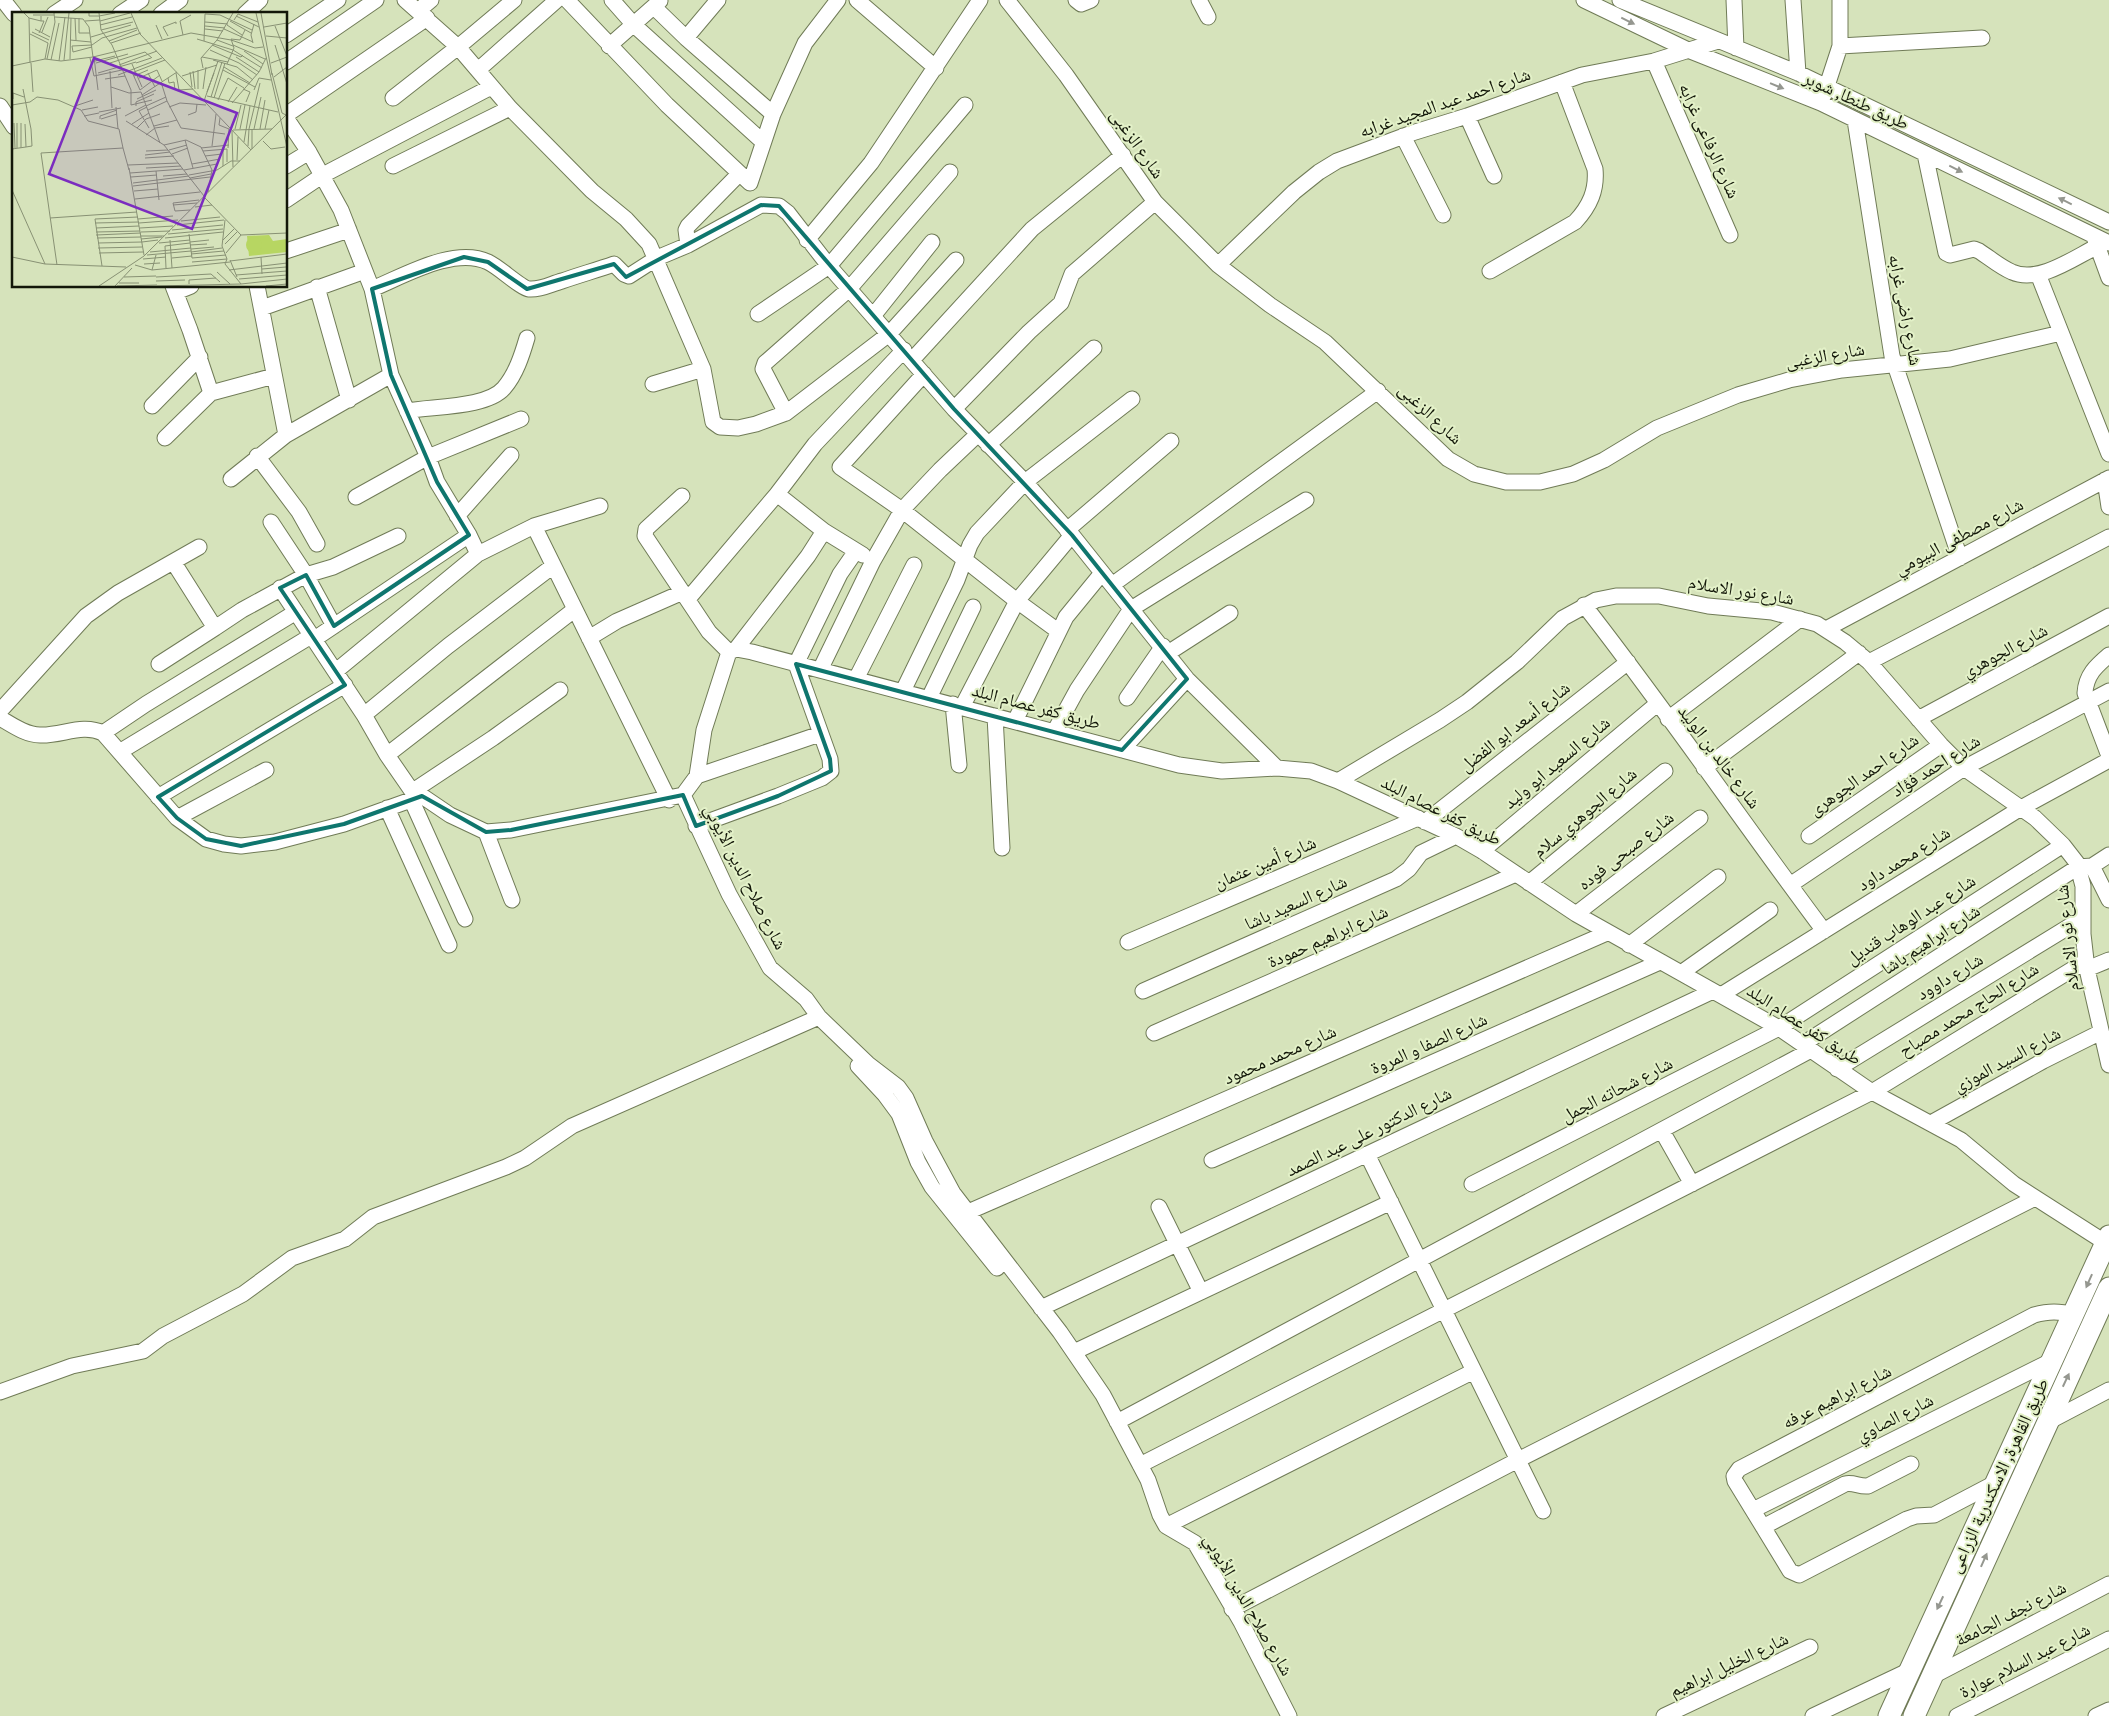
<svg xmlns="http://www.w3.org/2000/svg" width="2109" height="1716" font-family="'Source Sans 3','Noto Naskh Arabic',sans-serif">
<rect width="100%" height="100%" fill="#d6e3bb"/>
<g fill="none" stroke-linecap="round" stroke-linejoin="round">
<g stroke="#707b57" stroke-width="17">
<path id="minor" d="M 3,0 L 14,14
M 405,0 L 458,47 L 510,108 L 592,191 L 626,219 L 649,244 L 703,369 L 713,422 L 720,427 L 738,428 L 756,424 L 786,413 L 889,334 L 956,260
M 567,0 L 667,105 L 750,183 L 773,114 L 805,43 L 838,0
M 612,0 L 634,25 L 763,142
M 857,0 L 936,68
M 1007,0 L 1066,75 L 1155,202 L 1218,265 L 1270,305 L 1325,342 L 1448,459 L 1474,474 L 1506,482 L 1540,482 L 1573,474 L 1604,460 L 1657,428 L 1738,395 L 1789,380 L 1842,370 L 1950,359 L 2061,333
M 1076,0 L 1081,4 L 1091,0
M 1199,0 L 1208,17
M 1584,0 L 1688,50 L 1821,103 L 2109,243
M 1620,0 L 1798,73 L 2109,222
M 1734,0 L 1736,48
M 1793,0 L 1798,73
M 654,7 L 686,38 L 773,114
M 419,10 L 431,0
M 54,14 L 75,0
M 120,14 L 141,0
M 161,14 L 180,0
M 245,14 L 260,0
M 286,35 L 338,0
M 686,38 L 718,0
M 609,46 L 660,1
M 1840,46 L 1982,38
M 1654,61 L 1730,235
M 286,62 L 376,0
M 478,70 L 557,0
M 1824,95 L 1840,46 L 1840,0
M 393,98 L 458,47 L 514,0
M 0,106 L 14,127
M 286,115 L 427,18
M 1467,116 L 1494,176
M 286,118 L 309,152 L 341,210 L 372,289 L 391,375 L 428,457 L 437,482 L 469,535 L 478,554
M 1855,120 L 1892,356 L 1960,558
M 1403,136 L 1443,215
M 1925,154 L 1946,253 L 1950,255 L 1974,249 L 1979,251 C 1990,258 2000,267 2012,272 C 2039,284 2075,257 2098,246
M 286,166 L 309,152
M 393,166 L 510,108
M 286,200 L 323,175 L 491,87
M 2094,237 L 2109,278
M 807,240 L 871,163 L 980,0
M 688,245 L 686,230 L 688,226 L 739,174
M 286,251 L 349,230
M 1218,265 L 1294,192 L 1319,172 L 1337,161 L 1412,133 L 1467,116 L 1582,75 L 1654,61 L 1718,41
M 1490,271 L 1575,222 C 1590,206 1597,190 1595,169 L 1562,82
M 2038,274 L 2109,454
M 173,286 L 190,330 L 211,393
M 257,286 L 286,435
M 317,287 L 349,400
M 372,289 C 404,276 454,246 488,262 C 499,267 521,288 529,289 C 541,290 551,284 562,281 C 579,275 597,270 614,264 L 624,274 L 629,276 L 657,258 L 688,245 L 761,205 L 779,206 L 788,213 L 829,266 L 954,409 L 1025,482 L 1072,535 L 1187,679 L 1277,768
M 176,292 L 191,286
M 262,308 L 365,271
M 758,314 L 829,266 L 965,105
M 873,316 L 932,242
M 912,360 L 1032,229 L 1123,155
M 924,374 L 840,467 L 902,510 L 1017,601 L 1058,631
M 653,384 L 703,369
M 152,406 L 200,357
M 954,409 L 1029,332 L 1061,303 L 1072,274 L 1155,202
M 407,411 C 433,406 487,408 504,388 C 516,374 522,355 527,338
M 786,413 L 763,369 L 765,363 L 849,289 L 950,172
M 165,438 L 211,393 L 274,376
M 988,445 L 1094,348
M 257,456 L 299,512 L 317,544
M 231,479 L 286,435 L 391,375
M 2105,480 L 2109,507
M 777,494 L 824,531 L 863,555
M 682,496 L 646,529 L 645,536 L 709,632 L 729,652
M 356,497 L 428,457 L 521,419
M 457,516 L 511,455
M 271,522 L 306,575 L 334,626
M 534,526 L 669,800
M 1067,530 L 1171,441
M 1112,585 L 1378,391
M 280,588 L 364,715
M 688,599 L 777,494 L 815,444 L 904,350
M 1584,605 C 1667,711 1743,823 1824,931
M 215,628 L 242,610 L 306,575 L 333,567 L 398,536
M 1826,629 L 2109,478
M 589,638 L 617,621 L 683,592
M 313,640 L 469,535
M 736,649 L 808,556 L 824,531
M 729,652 L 736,649 L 752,652 L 1179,765 L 1222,771 L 1277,768 L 1311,771 L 1338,781 L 1456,836 L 1482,851 L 1576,914 L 1779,1028 L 1872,1092 L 1961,1140 L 2014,1184 L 2106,1243
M 1168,653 L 1230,613
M 2109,655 C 2096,666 2086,675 2085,693 L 2109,756
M 1869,662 L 2109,537
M 159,664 L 215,628 L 174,563
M 820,670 L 873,561 L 902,510 L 940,470 L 978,434
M 336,671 L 478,554 L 534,526 L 600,506
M 856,679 L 914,565
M 903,691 L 957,580 L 970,545 L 977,533 L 1025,482 L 1132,399
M 929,698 L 973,607
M 1127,698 L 1163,646
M 953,704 L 959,765
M 962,707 L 1017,601 L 1072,535
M 0,711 L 86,616 L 118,593 L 199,547
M 995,716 L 1002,848
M 0,718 C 12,725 26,735 40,735 C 62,736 82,723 103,733 L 177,818 L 206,839 L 224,844 L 241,846 L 275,842 L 344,824 L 422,796 L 450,815 L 486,832 L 511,830 L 683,795 L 697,776 L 704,730 L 729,652
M 1668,719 L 1800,619
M 1918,719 L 2109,616
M 1015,721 L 1066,617 L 1102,573
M 1054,732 L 1077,690 L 1131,609 L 1306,500
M 103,733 L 146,704 L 296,612
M 1122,750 L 1187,679
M 121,751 L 311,636
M 387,755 L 574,610
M 1704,768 L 1859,653
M 697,776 L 820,734
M 1338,781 L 1440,720 L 1467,702 L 1517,662 L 1563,618 L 1596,600 L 1616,596 L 1659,596 L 1708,606 L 1772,612 L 1817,624 L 1845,642 L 1869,662 L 1941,745 L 1964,768 L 2035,818 L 2063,845 L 2077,863 L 2083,886 L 2083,934 L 2087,969 L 2109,1065
M 413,791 L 493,738 L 560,690
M 683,795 L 729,894 L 770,968 L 806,999 L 819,1017 L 868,1064 L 898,1087 L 906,1098 L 925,1141 L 953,1193 L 1060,1332 L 1103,1395 L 1148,1480 L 1160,1515 L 1166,1526 L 1195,1543 L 1241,1622 L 1289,1716
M 158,797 L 345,685
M 416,797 L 387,755 L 364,715 L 448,646 L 553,566
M 411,799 L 465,919
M 387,808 L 449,945
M 177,818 L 266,770
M 1425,822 L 1628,662
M 696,826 L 778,796 L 822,778 L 831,771 L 830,759 L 796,664 L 840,574 L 856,551
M 486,832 L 512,900
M 1809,836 L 1941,745
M 1482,851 L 1657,704
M 2092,866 L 2109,900
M 1529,883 L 1665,771
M 1790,885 L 1964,768 L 2109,691
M 1576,914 L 1700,818
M 1128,942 L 1418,818
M 1629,945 L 1718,877
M 2087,969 L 2109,960
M 1681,973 L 1770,910
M 1143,991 L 1396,879 L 1409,869 L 1421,853 L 1456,836
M 1721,995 L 2021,808 L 2109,760
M 1154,1033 L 1516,874
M 1803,1044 L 2078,867 L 2092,866 L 2109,855
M 858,1066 L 885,1095 L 899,1114 L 918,1162 L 932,1187 L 997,1268
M 1837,1069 L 2083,918
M 1931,1123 L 2043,1061 L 2101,1032
M 1662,1131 L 1692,1184
M 1367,1154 L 1543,1511
M 1212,1160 L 1660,962
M 1472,1184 L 1779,1028 L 2063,845
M 1159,1207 L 1201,1292
M 968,1212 L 1607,933
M 1041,1308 L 1713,991
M 1074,1352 L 1391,1202
M 0,1392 L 72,1366 L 143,1351 L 163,1336 L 243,1294 L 292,1258 L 345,1239 L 373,1217 L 506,1167 L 525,1158 L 572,1126 L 819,1017
M 1117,1422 L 1811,1050
M 2046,1423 L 2109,1390
M 1140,1465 L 1872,1092 L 2086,961
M 1995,1483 L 1934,1515 L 1916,1516 L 1907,1519 L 1799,1575 L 1790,1571 L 1735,1481 L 1734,1476 L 1739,1469 L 2034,1315 C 2049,1311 2059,1311 2074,1315
M 1753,1510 L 2053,1360
M 1166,1526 L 1474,1371
M 1763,1527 L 1845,1484 C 1854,1482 1859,1487 1868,1486 L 1911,1464
M 1232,1609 L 1518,1460 L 2035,1198
M 1931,1677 L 2109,1584
M 1664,1716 L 1810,1647
M 1813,1716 L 1908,1671
M 1957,1716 L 2109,1639
M 2096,1716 L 2109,1710"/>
</g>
<g stroke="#707b57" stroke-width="23">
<path id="highway" d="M 1889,1716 L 2109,1236
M 1914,1716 L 2109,1288"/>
</g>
<use href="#minor" stroke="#fff" stroke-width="15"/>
<use href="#highway" stroke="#fff" stroke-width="21"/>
</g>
<defs><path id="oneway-solid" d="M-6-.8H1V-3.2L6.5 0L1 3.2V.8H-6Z" transform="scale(1.25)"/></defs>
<g fill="#959790">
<use href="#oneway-solid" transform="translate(1628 21) rotate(26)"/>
<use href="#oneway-solid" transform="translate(1777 86) rotate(22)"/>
<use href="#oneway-solid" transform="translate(1956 169) rotate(26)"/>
<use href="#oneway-solid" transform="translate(2065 201) rotate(-154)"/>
<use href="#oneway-solid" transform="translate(2089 1281) rotate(114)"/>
<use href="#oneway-solid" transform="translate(2066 1380) rotate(-65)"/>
<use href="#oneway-solid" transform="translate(1984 1560) rotate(-66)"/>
<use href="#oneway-solid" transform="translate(1940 1603) rotate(115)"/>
</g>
<path fill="none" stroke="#0f766e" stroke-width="4" stroke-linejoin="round" d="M 761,205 L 779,206 L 954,409 L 1072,535 L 1187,679 L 1122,750 L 796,664 L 830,759 L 831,771 L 778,796 L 696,826 L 683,795 L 511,830 L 486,832 L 422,796 L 344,824 L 241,846 L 206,839 L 177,818 L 158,797 L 345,685 L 280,588 L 306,575 L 334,626 L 469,535 L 437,482 L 391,375 L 372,289 L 464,257 L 488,262 L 527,289 L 614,264 L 626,277 Z"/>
<g text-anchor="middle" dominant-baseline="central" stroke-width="4" stroke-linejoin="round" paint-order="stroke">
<g font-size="18" fill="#131709" stroke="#e3f1c8">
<text transform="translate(1856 101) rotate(25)">طريق طنطا, شوبر</text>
<text transform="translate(1445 103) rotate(-19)">شارع احمد عبد المجيد غرابه</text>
<text transform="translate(1709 141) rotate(66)">شارع الرفاعى غرابه</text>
<text transform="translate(1137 144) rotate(55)">شارع الزغبى</text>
<text transform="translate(1905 310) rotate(79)">شارع راضى غرابه</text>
<text transform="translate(1825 356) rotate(-10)">شارع الزغبى</text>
<text transform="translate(1430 414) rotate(43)">شارع الزغبى</text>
<text transform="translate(1959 537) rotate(-28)">شارع مصطفى البيومي</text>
<text transform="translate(1741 591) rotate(9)">شارع نور الاسلام</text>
<text transform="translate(2005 651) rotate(-28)">شارع الجوهري</text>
<text transform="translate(1036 707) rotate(15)">طريق كفر عصام البلد</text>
<text transform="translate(1515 727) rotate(-38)">شارع أسعد ابو الفضل</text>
<text transform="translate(1719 757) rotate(53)">شارع خالد بن الوليد</text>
<text transform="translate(1557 763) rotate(-40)">شارع السعيد ابو وليد</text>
<text transform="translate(1936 766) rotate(-32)">شارع احمد فؤاد</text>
<text transform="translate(1864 775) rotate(-35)">شارع احمد الجوهرى</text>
<text transform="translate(1441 811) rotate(27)">طريق كفر عصام البلد</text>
<text transform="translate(1585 813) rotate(-40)">شارع الجوهري سلام</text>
<text transform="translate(1626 851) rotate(-38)">شارع صبحى فوده</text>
<text transform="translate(1904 859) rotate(-32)">شارع محمد داود</text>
<text transform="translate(1265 863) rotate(-23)">شارع أمين عثمان</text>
<text transform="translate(745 877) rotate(63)">شارع صلاح الدين الأيوبي</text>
<text transform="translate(1296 903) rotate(-24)">شارع السعيد باشا</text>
<text transform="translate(1911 920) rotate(-33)">شارع عبد الوهاب قنديل</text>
<text transform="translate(1328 937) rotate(-24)">شارع ابراهيم حمودة</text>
<text transform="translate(2068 938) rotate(-96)">شارع نور الاسلام</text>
<text transform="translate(1931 940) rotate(-33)">شارع ابراهيم باشا</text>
<text transform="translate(1950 977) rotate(-31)">شارع داوود</text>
<text transform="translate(1969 1010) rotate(-32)">شارع الحاج محمد مصباح</text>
<text transform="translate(1804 1025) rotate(33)">طريق كفر عصام البلد</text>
<text transform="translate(1429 1044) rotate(-24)">شارع الصفا و المروة</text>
<text transform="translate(1280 1055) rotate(-24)">شارع محمد محمود</text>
<text transform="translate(2007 1060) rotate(-28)">شارع السيد الموزي</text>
<text transform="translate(1617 1090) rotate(-27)">شارع شحاته الجمل</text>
<text transform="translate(1369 1132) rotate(-26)">شارع الدكتور على عبد الصمد</text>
<text transform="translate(1837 1397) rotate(-27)">شارع ابراهيم عرفه</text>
<text transform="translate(1895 1418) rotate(-27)">شارع الصاوي</text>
<text transform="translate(1999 1476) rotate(-65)">طريق القاهرة, الاسكندرية الزراعى</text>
<text transform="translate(1248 1605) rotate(60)">شارع صلاح الدين الأيوبي</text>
<text transform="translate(2011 1614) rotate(-27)">شارع نجف الجامعة</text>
<text transform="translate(2025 1661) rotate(-27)">شارع عبد السلام عوارة</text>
<text transform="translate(1729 1665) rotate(-25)">شارع الخليل ابراهيم</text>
</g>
</g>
<g transform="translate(12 12)">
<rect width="275" height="275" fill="#d6e3bb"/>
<path d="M 257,223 L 261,229 L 275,227 L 275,240 L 237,244 L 235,224 Z" fill="#b7d662"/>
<path d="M234 233a8 8 0 1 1 16 0a8 8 0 1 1-16 0Z" fill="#b7d662"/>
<path fill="none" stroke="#889174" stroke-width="1" d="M 12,1 L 17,6 L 29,9M 77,1 L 77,4 L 87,4 L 103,1M 87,1 L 89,18 L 100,33 L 119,78 L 119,93 L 140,88M 119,1 L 128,22 L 239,138M 244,1 L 275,135M 249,1 L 260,63M 193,2 L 208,3 L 240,18M 21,3 L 42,3M 224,4 L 247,15M 43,5 L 71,7 L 77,15 L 81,45M 17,6 L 18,51M 63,6 L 64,28M 67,6 L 67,21 L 78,21M 222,8 L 226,2 L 246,10M 73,9 L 88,8M 88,9 L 118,1M 218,9 L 239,21M 193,10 L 216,12M 88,13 L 120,5M 144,13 L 150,27M 215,13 L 230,23M 193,14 L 213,16M 263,14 L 275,44M 252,15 L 275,11M 23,17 L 38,25M 193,17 L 211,19M 212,17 L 241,30M 89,18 L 121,10M 20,20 L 37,28M 30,20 L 36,5M 27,21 L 32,9 L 29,9 L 29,4M 18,22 L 36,31M 171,23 L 168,9 L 179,3M 156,24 L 151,15 L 164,10 L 164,12M 254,24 L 275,26M 79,25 L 119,13M 185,27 L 221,38 L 250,56M 58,28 L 79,30M 205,28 L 221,34M 219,28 L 243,36 L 251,35M 97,29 L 125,18M 192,29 L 193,2M 36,31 L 33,47 L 49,49 L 81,45 L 179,21 L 219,28M 99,31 L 129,21M 241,31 L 239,23 L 242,12M 200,33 L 229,45 L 231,43M 221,33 L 253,47M 263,33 L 275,72M 60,34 L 80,33 L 90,26 L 125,16M 60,34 L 61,40 L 80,35M 198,38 L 227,51 L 245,63M 232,39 L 251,52M 82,45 L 86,78M 190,45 L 216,50M 224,45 L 247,60M 78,46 L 82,64 L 110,58M 35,47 L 43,10 L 42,1M 58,47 L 59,6M 39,48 L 47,11M 52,48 L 57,1M 201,48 L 225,55 L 241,68M 47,49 L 53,5M 83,49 L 103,44M 19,51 L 21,80M 84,51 L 116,42M 98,51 L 133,40 L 140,46M 124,51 L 139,46M 259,51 L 275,45M 120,52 L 130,75M 215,52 L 222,36 L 219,27 L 228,28 L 233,18M 107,53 L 145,39M 0,54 L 33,47M 212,55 L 238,71M 191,56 L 189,46 L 205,28 L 221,1M 186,58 L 186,77M 211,58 L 243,75M 98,59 L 100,96M 181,59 L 183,77M 120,60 L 128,78 L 148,63M 122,60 L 153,48M 178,60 L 180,75M 86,61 L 124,50M 136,61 L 143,75M 164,61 L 167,78 L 181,77M 260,61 L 270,101 L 274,103M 106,63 L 150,46M 122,64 L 136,58M 170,64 L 205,53M 262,65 L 275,55M 127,66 L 145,58 L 150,69M 156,66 L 157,71 L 162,70 L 163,78M 93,67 L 113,64M 149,70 L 155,89 L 169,116 L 213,122M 99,75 L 117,81 L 129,80 L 148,131M 11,77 L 19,117 L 20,134 L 14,135M 191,77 L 194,55M 231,77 L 238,80 L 234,90M 242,78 L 247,66 L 259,68M 195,80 L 202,61M 130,83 L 165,60M 195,84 L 266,100M 199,85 L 210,50M 202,86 L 213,51M 1,87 L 1,81 L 12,85M 125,87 L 144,78M 206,88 L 216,66 L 232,76M 192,89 L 206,49M 216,90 L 225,75M 220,91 L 247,60 L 254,46M 0,93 L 18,90 L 25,85 L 46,88 L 69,98 L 76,109 L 107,117M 63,94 L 81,88M 124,94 L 124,90 L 142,82M 134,94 L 154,85M 104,95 L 106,117M 135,95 L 127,99 L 137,116M 157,95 L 168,91 L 194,93M 70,98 L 86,95M 136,98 L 155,89M 87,100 L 109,96M 176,103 L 184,100 L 185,92M 72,104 L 87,101M 113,104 L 134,93M 275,105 L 275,124M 208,106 L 207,113 L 217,117M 88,107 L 88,104 L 105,98M 89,107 L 105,102M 114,109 L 152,133 L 192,184M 2,111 L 3,136M 5,111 L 5,136M 120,112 L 137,101M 142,114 L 165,108M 125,116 L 134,107 L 148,102M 107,117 L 111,136M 223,117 L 229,93M 228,117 L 233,93M 237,117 L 248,71M 240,117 L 240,137M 242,117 L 249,85M 248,117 L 253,88M 253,117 L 257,98M 221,118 L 260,117M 220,119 L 221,155M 134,123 L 143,116 L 157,114M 173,128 L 181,156M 251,129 L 259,137 L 273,135M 232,130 L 238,94M 152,133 L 174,128 L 189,135 L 200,158 L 196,180M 200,134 L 204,102M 236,134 L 237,117M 211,135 L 211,154M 9,136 L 9,111M 189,136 L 217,133M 216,136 L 217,117M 0,137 L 14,135 L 13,112M 157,138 L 175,133M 134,139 L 156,138M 191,139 L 215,137 L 215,150M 160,142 L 176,136M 133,143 L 158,140M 193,144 L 210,142M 133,146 L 162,144M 225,148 L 226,125M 180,152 L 208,147M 116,153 L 166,151M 117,156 L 132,243M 134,156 L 169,154M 172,158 L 205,152M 144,159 L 147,188M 118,161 L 171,157M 177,163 L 205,158 L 219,149 L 228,149M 151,164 L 175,162M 119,165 L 145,163M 178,166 L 199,162M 121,171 L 177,164M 121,174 L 198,165M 0,178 L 33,252M 122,179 L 146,177M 193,186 L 229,223M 123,187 L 188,180M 161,193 L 185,191M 183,195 L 200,193M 178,198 L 163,199 L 161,191 L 187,188M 38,206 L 125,200M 126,207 L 161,204M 213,208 L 210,234 L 215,247 L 213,252 L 229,272M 169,209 L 208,205M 83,211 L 127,210M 127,211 L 166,208M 165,213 L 212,208M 84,216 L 127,214M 128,216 L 161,214M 160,218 L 211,213M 84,220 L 128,219M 129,220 L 158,219M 156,222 L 211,217M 177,222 L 180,246M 84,223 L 129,221M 229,223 L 275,221M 129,224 L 152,224M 85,226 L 129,225M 153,226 L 211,220M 129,227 L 150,225M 158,228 L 160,256M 211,228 L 222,217M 130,230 L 146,228M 178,230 L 197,228M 86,231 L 130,230M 147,231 L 178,228M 213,232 L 225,220M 178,233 L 195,232M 153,234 L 178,231M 153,234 L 154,256M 86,236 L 130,235M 179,237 L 202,235M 138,240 L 179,236M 179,240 L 210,236M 87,241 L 131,240M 214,241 L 229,223M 179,242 L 212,239M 135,243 L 179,239M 0,245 L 33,252 L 114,255M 249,245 L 250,262M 160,246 L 180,244M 180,246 L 214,243M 131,247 L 154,245M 218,248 L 225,265M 218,249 L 275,242M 180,250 L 215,247M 132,252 L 148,251M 45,253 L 29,141 L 111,136 L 117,158M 123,253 L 140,258 L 218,250M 90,254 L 83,207 L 126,205M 250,257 L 274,255M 140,258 L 144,243M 217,258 L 275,251M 205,260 L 218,272M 224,263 L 275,259M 112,265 L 144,264M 144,265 L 199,262 L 208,270M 227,267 L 275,263M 144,269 L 173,268M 107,271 L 127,271M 177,272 L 177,268 L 204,266M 87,274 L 132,244 L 275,102M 103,274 L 120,256M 105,274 L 145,273M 145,274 L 229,272 L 275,267M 254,274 L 275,272"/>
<path fill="#7b2cbf" fill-opacity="0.15" stroke="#7b2cbf" stroke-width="2.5" d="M 82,46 L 225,101 L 180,217 L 37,162 Z"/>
<rect width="275" height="275" fill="none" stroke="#131709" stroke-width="2.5"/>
</g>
</svg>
